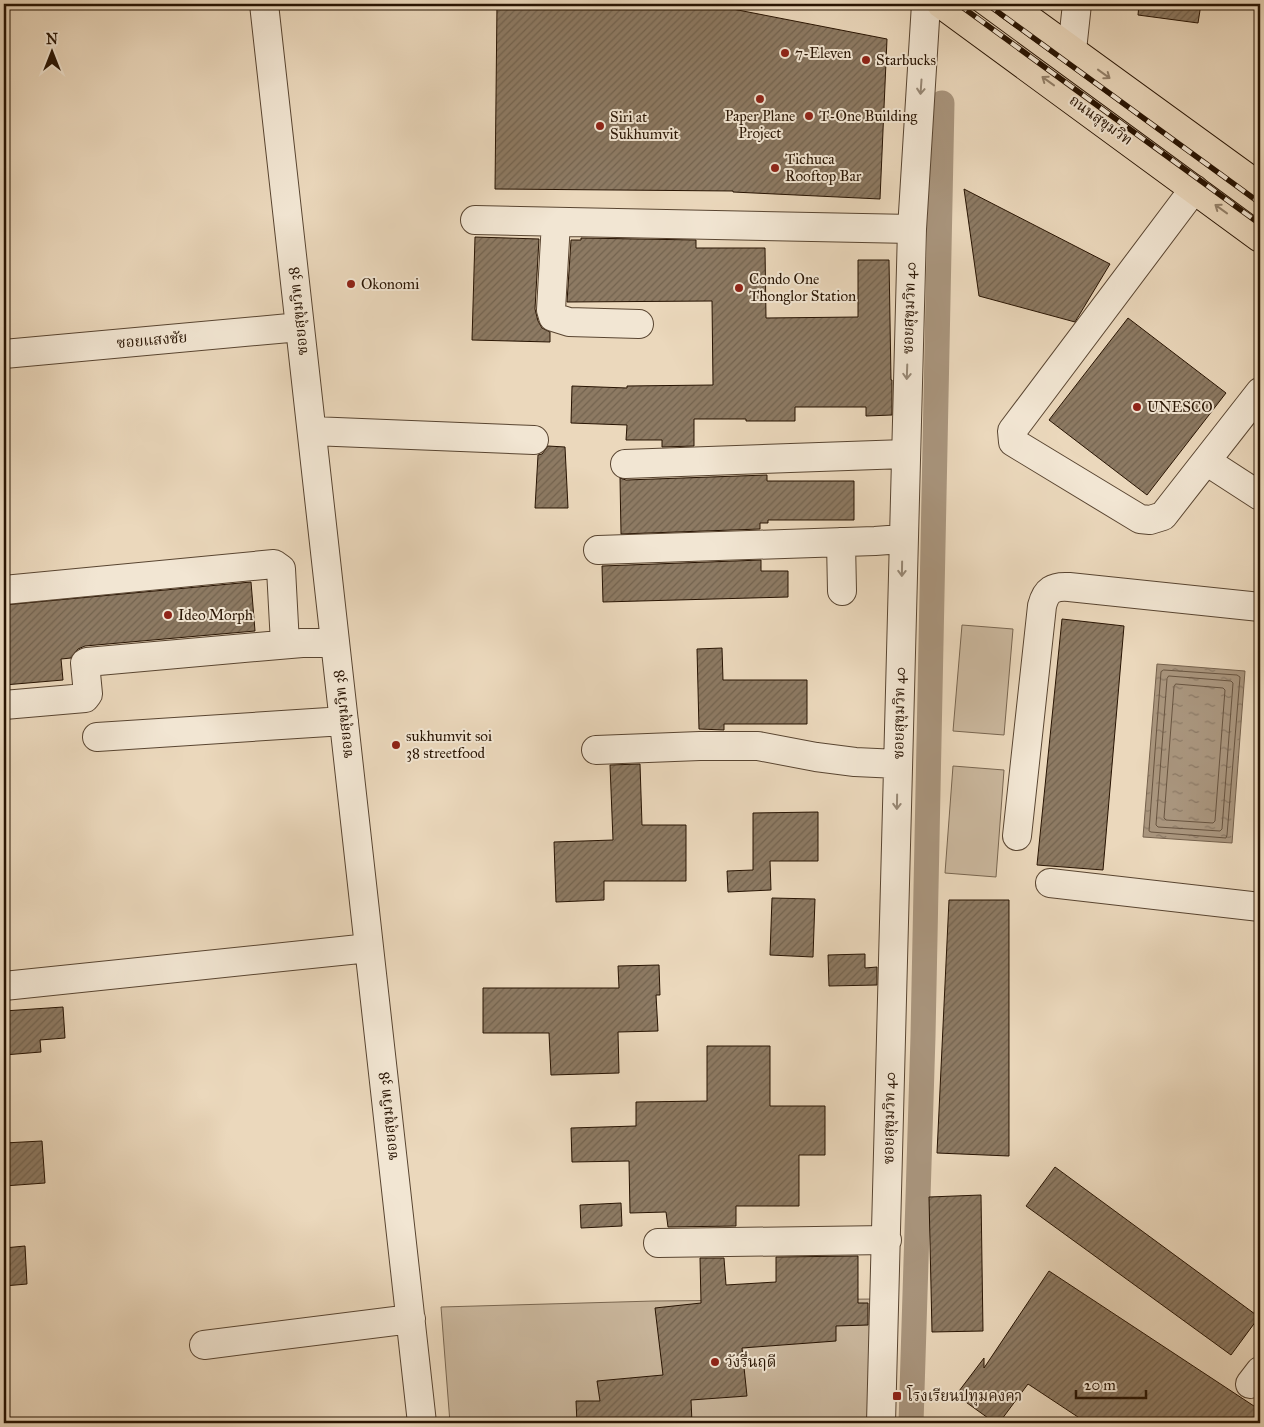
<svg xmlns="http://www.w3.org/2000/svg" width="1264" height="1427" font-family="'IM FELL Great Primer','Noto Serif Thai',serif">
<defs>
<pattern id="water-ripples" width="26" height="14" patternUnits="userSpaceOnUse" patternTransform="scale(1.25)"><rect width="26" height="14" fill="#a9957d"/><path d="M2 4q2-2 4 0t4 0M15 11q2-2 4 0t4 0" fill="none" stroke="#8a7864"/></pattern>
<pattern id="building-hatch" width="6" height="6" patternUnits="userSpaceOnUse" patternTransform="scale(1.25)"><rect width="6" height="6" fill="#8d7a63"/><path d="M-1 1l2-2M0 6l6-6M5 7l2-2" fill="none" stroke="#73634f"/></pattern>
</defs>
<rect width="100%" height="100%" fill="#ebd8bc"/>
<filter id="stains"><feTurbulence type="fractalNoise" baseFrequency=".004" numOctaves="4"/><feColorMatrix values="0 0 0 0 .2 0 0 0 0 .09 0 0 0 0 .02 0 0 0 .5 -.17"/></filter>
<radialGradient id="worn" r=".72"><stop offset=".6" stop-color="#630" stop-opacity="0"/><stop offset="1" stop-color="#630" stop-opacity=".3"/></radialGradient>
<path fill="#cab79d" stroke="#796650" d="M 962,625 L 1013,629 L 1004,735 L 953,731 Z
M 953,766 L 1004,770 L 996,877 L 945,873 Z
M 876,1299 L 873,1423 L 450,1423 L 441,1307 L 654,1301 Z"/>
<path fill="url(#water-ripples)" stroke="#75614c" d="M 1157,664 L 1245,671 L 1232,843 L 1143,837 Z"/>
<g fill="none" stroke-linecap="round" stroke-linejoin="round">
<path stroke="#685440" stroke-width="1" d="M 1164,670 L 1237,675 L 1240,677 L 1227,835 L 1226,838 L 1151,832 L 1149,831 L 1161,672 Z
M 1169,676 L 1231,681 L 1233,683 L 1222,829 L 1220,831 L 1158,827 L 1156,825 L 1167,679 Z
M 1176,684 L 1223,688 L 1225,690 L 1215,821 L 1213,823 L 1166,820 L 1164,818 L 1174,687 Z"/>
<path stroke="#a9957d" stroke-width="25" d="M 911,1423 L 923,1036 L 942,103"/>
</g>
<path fill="url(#building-hatch)" stroke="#281403" d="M 497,4 L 707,4 L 887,39 L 880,199 L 733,192 L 733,191 L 495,189 Z
M 1139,4 L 1201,4 L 1198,23 L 1138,15 Z
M 964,189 L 1110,264 L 1075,322 L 979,296 Z
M 475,237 L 539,239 L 535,309 L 538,321 L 542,328 L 550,332 L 550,342 L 472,340 Z
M 581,238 L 696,240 L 696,248 L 765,248 L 766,318 L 858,317 L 858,260 L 889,260 L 891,380 L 892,380 L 892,415 L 866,416 L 866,407 L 795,407 L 795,421 L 746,421 L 746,419 L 694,419 L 694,446 L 662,447 L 662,440 L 626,440 L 627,425 L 571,423 L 572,386 L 627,388 L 627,386 L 713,385 L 712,301 L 567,302 L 571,240 L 581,240 Z
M 1128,318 L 1226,393 L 1147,495 L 1049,420 Z
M 548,446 L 565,447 L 568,508 L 535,508 L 538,455 L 542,454 Z
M 767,475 L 767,481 L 854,481 L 854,520 L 768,520 L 768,523 L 760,523 L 760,529 L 621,534 L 620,478 L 626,480 Z
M 761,560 L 761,571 L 788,571 L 788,597 L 603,602 L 602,566 Z
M 251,582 L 255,631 L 85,646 L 78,649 L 71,658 L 61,659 L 63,680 L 4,685 L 4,605 Z
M 1062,619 L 1124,626 L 1103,870 L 1037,865 Z
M 722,648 L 723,680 L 807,680 L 807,724 L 724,724 L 724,730 L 699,729 L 697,649 Z
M 640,764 L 642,825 L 686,825 L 686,881 L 604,881 L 604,900 L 556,902 L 554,842 L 613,840 L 610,765 Z
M 818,812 L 818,861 L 770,861 L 771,890 L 728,892 L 727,871 L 753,870 L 753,813 Z
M 772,898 L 815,899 L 813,957 L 770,955 Z
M 949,900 L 1009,900 L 1009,1156 L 937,1153 Z
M 865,954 L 865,968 L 877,967 L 877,985 L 829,986 L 828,955 Z
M 659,965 L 660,995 L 656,995 L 658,1031 L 618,1032 L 619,1073 L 551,1075 L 549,1033 L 483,1033 L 483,988 L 619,988 L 618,966 Z
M 63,1007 L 65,1038 L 40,1040 L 41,1052 L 4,1055 L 4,1011 Z
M 707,1046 L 770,1046 L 770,1106 L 825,1106 L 825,1155 L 799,1155 L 799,1206 L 736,1206 L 736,1226 L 668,1227 L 666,1212 L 630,1213 L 629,1161 L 572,1162 L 571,1128 L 636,1126 L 636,1102 L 707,1101 Z
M 42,1141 L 45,1183 L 4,1186 L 4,1143 Z
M 1055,1167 L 1259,1317 L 1231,1355 L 1026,1206 Z
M 981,1195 L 983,1331 L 932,1332 L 929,1197 Z
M 621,1203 L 622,1226 L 581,1228 L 580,1205 Z
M 25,1246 L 27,1284 L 4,1286 L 4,1248 Z
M 858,1256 L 858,1303 L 868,1303 L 868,1325 L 836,1326 L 836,1341 L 742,1348 L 747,1396 L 691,1400 L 692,1423 L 577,1423 L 576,1401 L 600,1401 L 597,1381 L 663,1375 L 655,1308 L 701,1303 L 700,1258 L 724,1258 L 726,1285 L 776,1282 L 776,1257 Z
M 1049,1271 L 1260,1410 L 1260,1423 L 1087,1423 L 1028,1384 L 999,1423 L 995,1423 L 956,1395 L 984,1358 L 984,1368 Z"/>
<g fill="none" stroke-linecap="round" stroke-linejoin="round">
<g stroke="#594531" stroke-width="30">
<path id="minor" d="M 264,4 L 422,1423
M 1072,50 L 1077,4
M 1194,189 L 1012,431 L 1013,442 L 1140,519 L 1150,520 L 1163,516 L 1260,392
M 475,220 L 912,229
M 556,222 L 551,310 L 553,317 L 569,322 L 639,324
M 4,354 L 300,327
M 312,431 L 534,440
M 1206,461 L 1260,496
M 625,464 L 905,454
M 841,542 L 842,591
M 598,550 L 875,541 L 902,539
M 4,590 L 274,564 L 281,569 L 285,644
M 4,705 L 85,698 L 88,694 L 85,663 L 87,662 L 302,643 L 335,643
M 97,737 L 344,721
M 596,750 L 700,746 L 758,746 L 816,757 L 855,762 L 898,764
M 1017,836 L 1042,606 C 1046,590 1053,586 1069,587 L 1260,607
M 1050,883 L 1260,907
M 4,986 L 369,948
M 658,1243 L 887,1240
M 204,1345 L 411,1319
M 1250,1384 L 1260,1371
M 881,1423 L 912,229 L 926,4"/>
</g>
<g stroke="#281403" stroke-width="30">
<path id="major" d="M 941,4 L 1260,238
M 1008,4 L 1260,187"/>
</g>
<use href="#minor" stroke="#f2e6d3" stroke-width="28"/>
<use href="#major" stroke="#ebd8bc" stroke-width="28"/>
<g stroke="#281403" stroke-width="5.5">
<path id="rail" d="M 958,4 L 1260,224
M 987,4 L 1260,203"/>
</g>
<use href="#rail" stroke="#f2e6d3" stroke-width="4" stroke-dasharray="11" stroke-linecap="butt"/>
</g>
<defs><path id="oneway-shaft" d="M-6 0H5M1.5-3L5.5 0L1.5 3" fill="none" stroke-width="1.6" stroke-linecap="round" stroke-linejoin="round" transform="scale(1.25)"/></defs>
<g stroke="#938069">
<use href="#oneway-shaft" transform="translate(1104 74) rotate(36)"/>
<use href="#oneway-shaft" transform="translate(1048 81) rotate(-144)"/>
<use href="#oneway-shaft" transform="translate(1221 209) rotate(-144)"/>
</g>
<g stroke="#978875">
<use href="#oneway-shaft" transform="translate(921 87) rotate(94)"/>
<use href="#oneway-shaft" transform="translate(907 372) rotate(92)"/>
<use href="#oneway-shaft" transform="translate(902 569) rotate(91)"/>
<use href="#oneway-shaft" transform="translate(897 802) rotate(91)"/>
</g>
<g fill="#8f2418" stroke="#f2e6d3" stroke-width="2">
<circle cx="785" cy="53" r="5"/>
<circle cx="866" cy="60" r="5"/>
<circle cx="760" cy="99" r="5"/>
<circle cx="809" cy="116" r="5"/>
<circle cx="600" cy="126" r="5"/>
<circle cx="775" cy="168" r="5"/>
<circle cx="351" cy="284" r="5"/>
<circle cx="739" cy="288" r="5"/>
<circle cx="1137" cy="407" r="5"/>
<circle cx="168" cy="615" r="5"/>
<circle cx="396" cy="745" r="5"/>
<circle cx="715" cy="1362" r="5"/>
<rect x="892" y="1391" width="10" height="10" rx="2.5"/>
</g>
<g text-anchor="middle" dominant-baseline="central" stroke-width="4" stroke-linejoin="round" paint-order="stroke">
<g font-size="15" fill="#281403" stroke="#f2e6d3" text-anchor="start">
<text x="795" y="53">7-Eleven</text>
<text x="876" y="60">Starbucks</text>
<text x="760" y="116" text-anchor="middle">Paper Plane<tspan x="760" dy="17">Project</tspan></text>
<text x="819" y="116">T-One Building</text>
<text x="610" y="117">Siri at<tspan x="610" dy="17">Sukhumvit</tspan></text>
<text x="785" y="159">Tichuca<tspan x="785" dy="17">Rooftop Bar</tspan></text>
<text x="749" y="279">Condo One<tspan x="749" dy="17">Thonglor Station</tspan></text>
<text x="361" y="284">Okonomi</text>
<text x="1147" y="407">UNESCO</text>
<text x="178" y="615">Ideo Morph</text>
<text x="406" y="736">sukhumvit soi<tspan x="406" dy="17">38 streetfood</tspan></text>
<text x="725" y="1362">วังรื่นฤดี</text>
<text x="907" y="1396">โรงเรียนปทุมคงคา</text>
</g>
<g font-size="15" fill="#281403" stroke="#f2e6d3">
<text transform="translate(1101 120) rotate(36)">ถนนสุขุมวิท</text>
<text transform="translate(909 308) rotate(-88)">ซอยสุขุมวิท 40</text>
<text transform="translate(298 311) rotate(-96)">ซอยสุขุมวิท 38</text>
<text transform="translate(152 340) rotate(-5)">ซอยแสงชัย</text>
<text transform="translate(899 713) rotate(-89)">ซอยสุขุมวิท 40</text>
<text transform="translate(343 714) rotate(-96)">ซอยสุขุมวิท 38</text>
<text transform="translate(388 1116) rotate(-96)">ซอยสุขุมวิท 38</text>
<text transform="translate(889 1118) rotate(-89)">ซอยสุขุมวิท 40</text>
</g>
</g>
<rect width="1264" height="1427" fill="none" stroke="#ebd8bc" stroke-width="20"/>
<rect x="5" y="5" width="1254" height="1417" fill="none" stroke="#281403" stroke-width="2.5"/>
<rect x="10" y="10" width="1244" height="1407" fill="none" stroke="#281403"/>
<g transform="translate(52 52)" stroke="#f2e6d3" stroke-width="4" paint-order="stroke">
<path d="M0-4L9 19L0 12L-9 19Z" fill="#281403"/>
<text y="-8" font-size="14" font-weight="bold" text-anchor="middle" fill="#281403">N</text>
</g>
<path d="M1076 1390v8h70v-8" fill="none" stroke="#281403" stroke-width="2.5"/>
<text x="1084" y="1390" font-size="15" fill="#281403" stroke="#f2e6d3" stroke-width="4" paint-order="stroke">20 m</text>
<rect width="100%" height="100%" filter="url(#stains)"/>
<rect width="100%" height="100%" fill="url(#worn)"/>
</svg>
